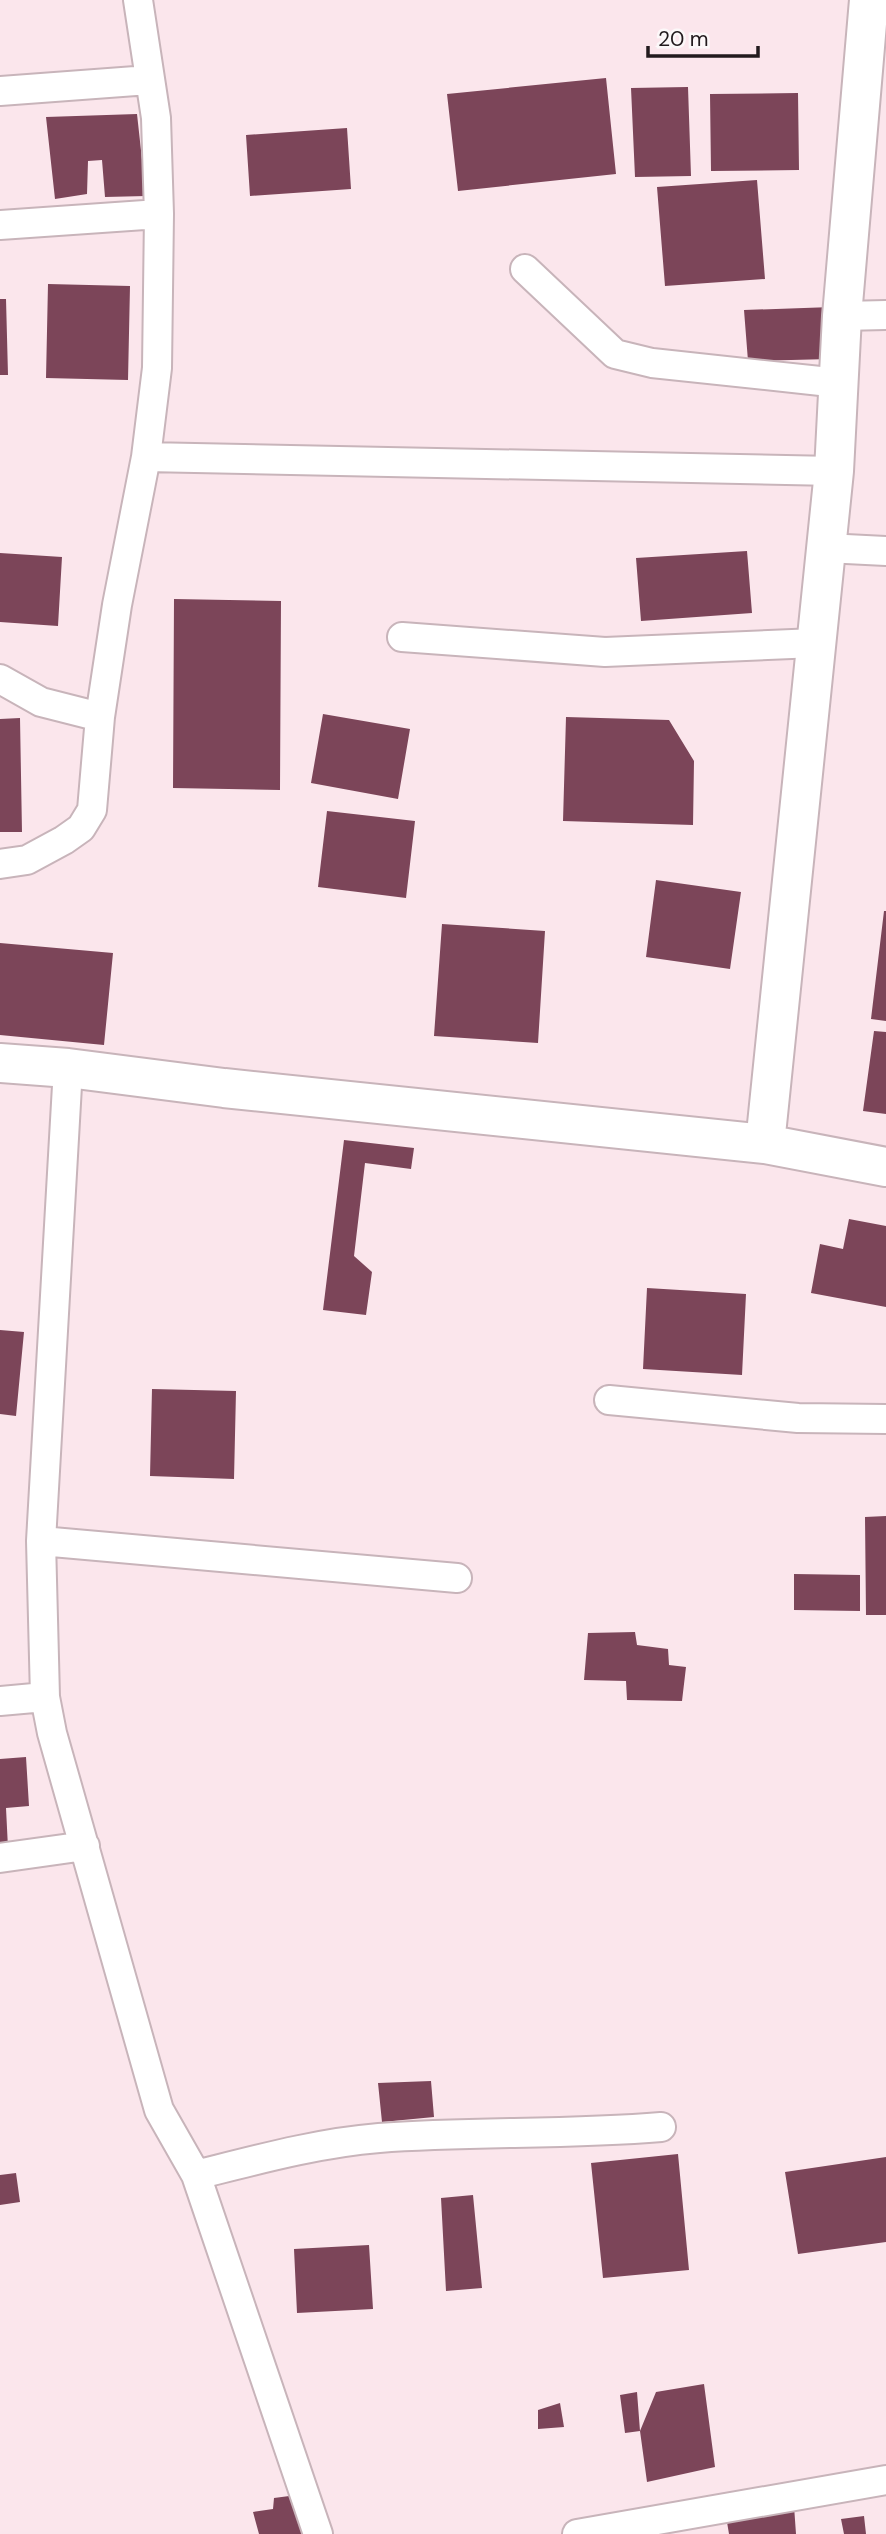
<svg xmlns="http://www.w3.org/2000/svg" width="886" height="2534" font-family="'DM Sans',sans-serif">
<rect width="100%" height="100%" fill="#fbe6ec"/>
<path fill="#7c4559" d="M 606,78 L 616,174 L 458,191 L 447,94 Z
M 688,87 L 691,176 L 635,177 L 631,88 Z
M 798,93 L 799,170 L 711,171 L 710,94 Z
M 137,114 L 146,196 L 105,197 L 102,160 L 88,161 L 87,194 L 55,199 L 46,117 Z
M 347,128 L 351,189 L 250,196 L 246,135 Z
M 757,180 L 765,279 L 665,286 L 657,187 Z
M 48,284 L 130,286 L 128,380 L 46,378 Z
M 0,299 L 6,299 L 8,375 L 0,375 Z
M 832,307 L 830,359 L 748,361 L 744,310 Z
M 747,551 L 752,613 L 641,621 L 636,558 Z
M 0,553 L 62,557 L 58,626 L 0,622 Z
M 174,599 L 281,601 L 280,790 L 173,788 Z
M 323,714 L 410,729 L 398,799 L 311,783 Z
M 566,717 L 669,720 L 694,761 L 693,825 L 563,821 Z
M 20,718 L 22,832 L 0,832 L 0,719 Z
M 327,811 L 415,821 L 406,898 L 318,887 Z
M 656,880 L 741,892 L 730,969 L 646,957 Z
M 884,911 L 886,911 L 886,1021 L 871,1019 Z
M 442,924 L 545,931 L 538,1043 L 434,1036 Z
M 0,943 L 113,953 L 104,1045 L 0,1035 Z
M 874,1031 L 886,1032 L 886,1114 L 863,1111 Z
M 344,1140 L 414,1148 L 411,1169 L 365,1163 L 354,1256 L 372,1272 L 366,1315 L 323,1310 Z
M 849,1219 L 886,1226 L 886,1307 L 811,1293 L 820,1244 L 843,1249 Z
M 647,1288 L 746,1294 L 742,1375 L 643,1369 Z
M 0,1330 L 24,1332 L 16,1416 L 0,1414 Z
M 152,1389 L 236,1391 L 234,1479 L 150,1476 Z
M 886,1516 L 886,1615 L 866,1615 L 865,1517 Z
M 794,1574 L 860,1575 L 860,1611 L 794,1610 Z
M 635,1632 L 637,1645 L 668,1649 L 669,1665 L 686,1667 L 682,1701 L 627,1700 L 626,1681 L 584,1680 L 588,1633 Z
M 26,1757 L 29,1806 L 6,1808 L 8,1848 L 0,1848 L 0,1759 Z
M 431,2081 L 434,2117 L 382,2122 L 378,2083 Z
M 678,2154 L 689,2270 L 603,2278 L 591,2163 Z
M 886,2157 L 886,2242 L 798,2254 L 785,2172 Z
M 16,2173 L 20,2202 L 0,2205 L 0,2175 Z
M 473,2195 L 482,2288 L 446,2291 L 441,2198 Z
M 369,2245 L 373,2309 L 297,2313 L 294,2249 Z
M 704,2384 L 715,2467 L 647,2482 L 640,2431 L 656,2392 Z
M 637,2392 L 640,2431 L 625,2433 L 620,2395 Z
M 560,2403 L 564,2427 L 538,2429 L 538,2410 Z
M 297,2495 L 306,2534 L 259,2534 L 253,2512 L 273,2509 L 274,2498 Z
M 794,2506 L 796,2534 L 729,2534 L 727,2522 Z
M 864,2516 L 866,2534 L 844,2534 L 841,2519 Z"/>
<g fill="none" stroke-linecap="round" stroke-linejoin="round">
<g stroke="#c8b4ba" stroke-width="32">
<path id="street" d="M 0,91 L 149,80
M 0,225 L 159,214
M 525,269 L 615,354 L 652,363 L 839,383
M 842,316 L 886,315
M 146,457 L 834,471
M 826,548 L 886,551
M 402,637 L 605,652 L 816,643
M 0,679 L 41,702 L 100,717
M 0,864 L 27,860 L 64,840 L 81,828 L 92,810 L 100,717 L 117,605 L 146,457 L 157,368 L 159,214 L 156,118 L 138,0
M 68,1068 L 41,1541 L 45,1697 L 52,1733 L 159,2110 L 196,2175 L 318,2534
M 609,1400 L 798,1418 L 886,1419
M 41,1541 L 457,1578
M 0,1701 L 45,1697
M 0,1858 L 85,1846
M 196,2175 C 256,2160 317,2143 379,2138 C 473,2131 567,2135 661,2127
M 577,2534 L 886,2480"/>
</g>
<g stroke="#c8b4ba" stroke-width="42">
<path id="secondary" d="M 0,1063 L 68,1068 L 224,1088 L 765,1144 L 886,1167
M 765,1144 L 834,471 L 842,316 L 869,0"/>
</g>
<use href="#street" stroke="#fff" stroke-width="28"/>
<use href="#secondary" stroke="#fff" stroke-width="38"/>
</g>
<path d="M648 46v10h110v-10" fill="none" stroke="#221a1d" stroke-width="3.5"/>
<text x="658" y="46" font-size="21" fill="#221a1d" stroke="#fcf8f9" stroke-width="5" paint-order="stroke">20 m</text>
</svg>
